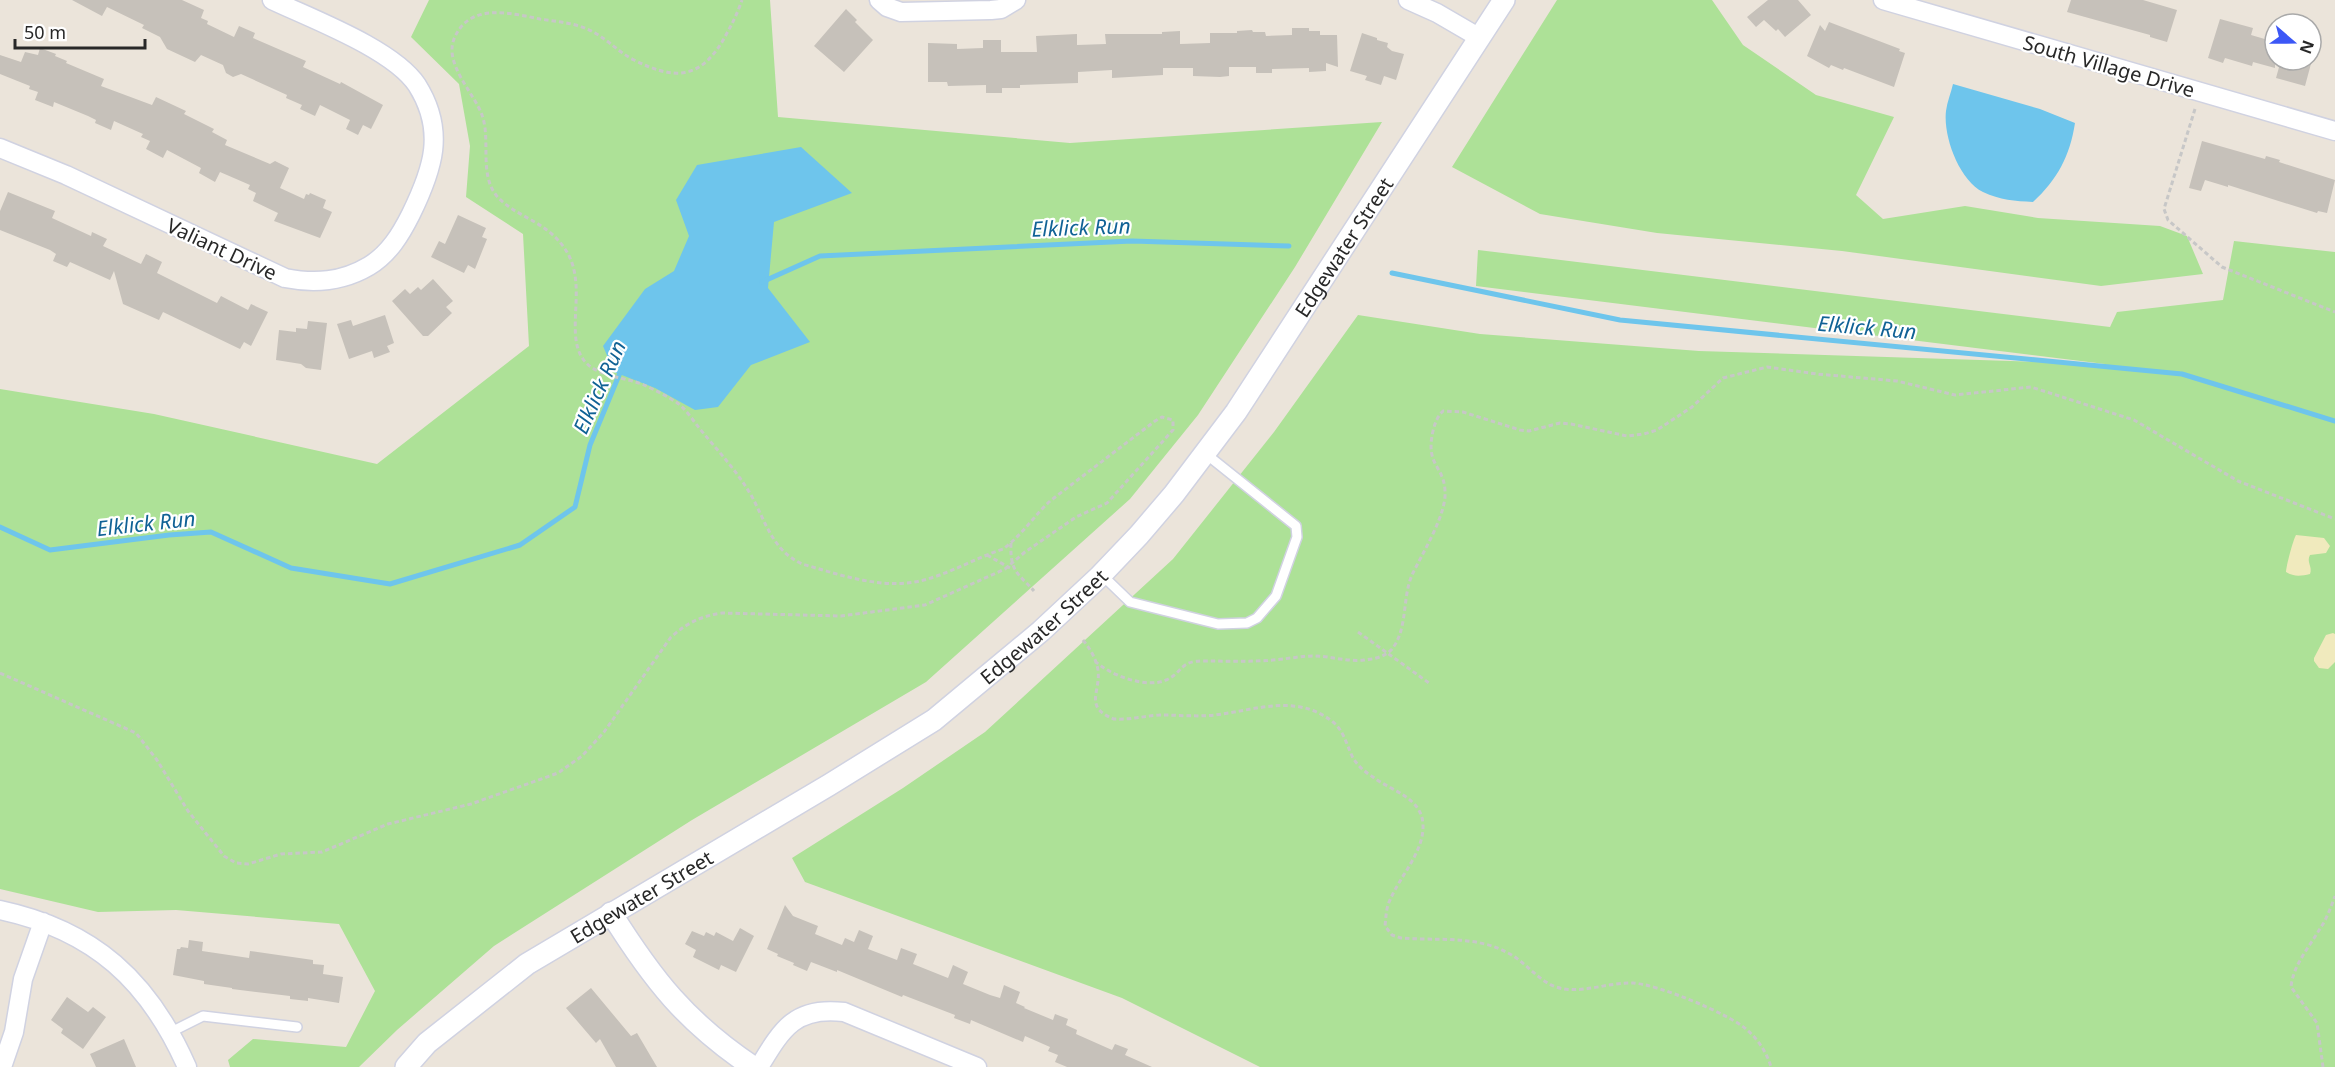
<svg xmlns="http://www.w3.org/2000/svg" width="2335" height="1067" font-family="'Noto Sans',sans-serif">
<rect width="100%" height="100%" fill="#ebe4da"/>
<path fill="#ade197" d="M 429,0 L 770,0 L 778,117 L 1070,143 L 1382,122 L 1295,267 L 1198,415 L 1130,499 L 926,682 L 692,820 L 494,946 L 397,1030 L 359,1067 L 230,1067 L 228,1060 L 253,1039 L 346,1047 L 375,991 L 339,924 L 176,910 L 98,912 L 0,889 L 0,389 L 154,414 L 377,464 L 529,346 L 523,234 L 466,197 L 470,146 L 459,84 L 411,37 Z
M 1557,0 L 1712,0 L 1743,45 L 1816,95 L 1894,117 L 1856,195 L 1883,219 L 1965,206 L 2038,218 L 2160,226 L 2187,236 L 2203,274 L 2101,286 L 1842,251 L 1657,233 L 1540,214 L 1452,167 Z
M 2234,241 L 2335,252 L 2335,1067 L 1260,1067 L 1122,998 L 805,882 L 792,858 L 903,788 L 985,732 L 1173,559 L 1274,432 L 1358,315 L 1480,334 L 1699,351 L 2105,364 L 1476,286 L 1478,250 L 2110,327 L 2117,312 L 2223,300 Z"/>
<path fill="#f0eabd" d="M 2296,535 L 2324,538 L 2330,546 L 2326,553 L 2310,555 C 2306,562 2313,567 2310,574 C 2301,576 2294,577 2286,572 C 2286,567 2293,540 2296,535 Z
M 2333,633 L 2335,634 L 2335,662 L 2328,669 L 2319,668 L 2314,661 L 2314,658 L 2326,635 Z"/>
<path fill="#6ec5ec" d="M 1953,84 L 2040,109 L 2075,123 C 2070,156 2057,180 2033,202 C 2015,201 2000,200 1983,192 C 1959,180 1943,136 1946,111 C 1947,102 1951,93 1953,84 Z
M 801,147 L 852,193 L 774,222 L 768,288 L 810,342 L 751,365 L 718,407 L 695,410 L 655,388 L 614,372 L 603,346 L 645,289 L 674,271 L 689,236 L 676,200 L 697,165 Z"/>
<g fill="none" stroke-linecap="round" stroke-linejoin="round">
<path stroke="#6ec5ec" stroke-width="5" d="M 1392,273 L 1620,320 L 2182,374 L 2335,421
M 762,282 L 820,256 L 1132,241 L 1289,246
M 0,527 L 50,550 L 169,535 L 211,532 L 291,568 L 390,584 L 520,545 L 575,507 L 590,445 L 622,368"/>
</g>
<path fill="#c6c1ba" d="M 72,0 L 182,0 L 204,10 L 201,18 L 208,21 L 207,24 L 234,37 L 239,26 L 255,33 L 253,38 L 306,61 L 303,67 L 340,84 L 341,82 L 383,105 L 371,129 L 363,125 L 358,135 L 346,129 L 350,120 L 320,105 L 315,116 L 300,109 L 302,105 L 286,98 L 287,95 L 241,74 L 233,77 L 226,73 L 223,65 L 201,55 L 195,62 L 167,49 L 160,37 L 142,28 L 144,25 L 107,7 L 102,16 Z
M 1768,0 L 1798,0 L 1811,15 L 1785,37 L 1778,29 L 1776,31 L 1764,20 L 1756,27 L 1747,17 Z
M 2071,0 L 2143,0 L 2177,10 L 2167,42 L 2150,37 L 2150,35 L 2067,12 Z
M 846,9 L 857,20 L 855,22 L 873,40 L 844,72 L 814,46 Z
M 2220,19 L 2253,28 L 2251,35 L 2275,42 L 2275,68 L 2253,62 L 2252,66 L 2225,58 L 2223,63 L 2208,58 Z
M 1829,22 L 1900,49 L 1899,51 L 1905,53 L 1894,87 L 1844,68 L 1843,70 L 1831,65 L 1829,68 L 1807,56 L 1820,25 L 1825,31 Z
M 1292,28 L 1309,28 L 1309,31 L 1320,31 L 1320,35 L 1337,35 L 1338,67 L 1326,63 L 1326,71 L 1309,72 L 1309,68 L 1272,69 L 1272,73 L 1256,73 L 1256,67 L 1229,67 L 1229,76 L 1220,77 L 1193,76 L 1193,68 L 1163,68 L 1163,75 L 1112,78 L 1112,70 L 1078,72 L 1078,83 L 1020,85 L 1020,88 L 1002,88 L 1002,93 L 986,93 L 986,85 L 948,86 L 947,82 L 928,82 L 928,43 L 957,44 L 957,49 L 983,48 L 983,40 L 1001,40 L 1001,52 L 1037,52 L 1036,36 L 1077,34 L 1077,45 L 1106,44 L 1105,34 L 1162,34 L 1162,32 L 1180,31 L 1180,44 L 1210,43 L 1210,33 L 1237,33 L 1237,31 L 1252,30 L 1253,32 L 1265,32 L 1266,36 L 1292,35 Z
M 1362,33 L 1377,38 L 1377,40 L 1388,43 L 1387,47 L 1392,51 L 1404,54 L 1396,80 L 1384,76 L 1381,85 L 1365,80 L 1367,76 L 1350,71 Z
M 40,48 L 56,54 L 55,56 L 67,61 L 66,63 L 104,79 L 101,86 L 152,105 L 156,97 L 186,111 L 184,114 L 214,129 L 212,132 L 227,140 L 225,145 L 270,164 L 275,161 L 289,168 L 280,188 L 304,199 L 306,194 L 309,195 L 310,193 L 326,200 L 323,208 L 332,212 L 320,238 L 274,221 L 278,213 L 253,201 L 256,193 L 248,189 L 250,185 L 220,172 L 215,182 L 199,173 L 201,168 L 167,150 L 163,158 L 146,149 L 150,141 L 141,137 L 143,134 L 114,121 L 111,130 L 95,123 L 96,120 L 88,116 L 54,102 L 53,107 L 35,100 L 38,92 L 29,89 L 30,86 L 0,74 L 0,55 L 21,62 L 25,52 L 38,55 Z
M 2281,60 L 2312,60 L 2305,86 L 2276,78 Z
M 2202,141 L 2265,159 L 2266,156 L 2280,160 L 2279,162 L 2335,180 L 2327,213 L 2318,211 L 2317,213 L 2228,185 L 2228,187 L 2205,180 L 2201,191 L 2189,188 Z
M 8,192 L 55,211 L 52,218 L 91,236 L 92,232 L 107,239 L 103,246 L 141,264 L 146,254 L 162,262 L 157,273 L 217,303 L 221,296 L 248,310 L 251,304 L 268,312 L 251,346 L 244,342 L 240,349 L 163,312 L 159,320 L 123,304 L 114,271 L 110,280 L 70,262 L 67,267 L 53,261 L 56,254 L 50,250 L 0,230 L 0,211 Z
M 458,215 L 486,228 L 482,237 L 487,239 L 475,269 L 468,265 L 464,273 L 431,257 L 439,241 L 445,244 Z
M 433,279 L 453,301 L 446,307 L 452,313 L 428,336 L 423,336 L 392,301 L 405,289 L 410,294 L 418,287 L 421,290 Z
M 385,315 L 394,343 L 387,346 L 390,352 L 374,358 L 372,351 L 349,359 L 337,324 L 351,320 L 353,326 Z
M 308,321 L 327,323 L 321,370 L 306,368 L 301,364 L 276,360 L 279,330 L 296,332 L 296,328 L 307,329 Z
M 785,905 L 793,916 L 818,926 L 815,934 L 842,945 L 845,938 L 854,942 L 859,930 L 873,936 L 868,949 L 897,960 L 901,948 L 917,954 L 913,964 L 948,978 L 953,965 L 968,972 L 963,984 L 990,995 L 1000,998 L 1004,985 L 1020,992 L 1016,1003 L 1025,1007 L 1024,1008 L 1053,1020 L 1055,1014 L 1068,1019 L 1066,1025 L 1077,1030 L 1076,1034 L 1112,1050 L 1115,1044 L 1128,1049 L 1125,1055 L 1152,1067 L 1067,1067 L 1055,1062 L 1058,1055 L 1048,1051 L 1050,1047 L 1025,1036 L 1023,1042 L 971,1020 L 970,1024 L 954,1018 L 955,1015 L 903,995 L 902,997 L 837,970 L 837,972 L 811,962 L 807,971 L 793,965 L 794,963 L 777,956 L 778,954 L 767,949 Z
M 740,928 L 754,936 L 736,972 L 721,965 L 719,970 L 693,957 L 696,950 L 685,944 L 692,931 L 704,936 L 706,932 L 714,936 L 716,932 L 733,941 Z
M 189,940 L 203,942 L 202,951 L 249,958 L 250,951 L 313,960 L 313,964 L 324,965 L 323,974 L 343,977 L 339,1003 L 308,998 L 308,1001 L 290,999 L 290,996 L 232,989 L 232,988 L 204,984 L 204,981 L 173,975 L 177,949 L 180,949 L 181,947 L 188,948 Z
M 591,988 L 631,1036 L 637,1033 L 657,1067 L 616,1067 L 600,1039 L 596,1043 L 566,1008 Z
M 67,997 L 88,1012 L 93,1007 L 106,1017 L 83,1049 L 61,1033 L 63,1029 L 51,1020 Z
M 124,1039 L 136,1067 L 96,1067 L 90,1054 Z"/>
<g fill="none" stroke-linecap="round" stroke-linejoin="round">
<g stroke="#d0d2e1" stroke-width="12">
<path id="service" d="M 1101,574 L 1130,602 L 1218,624 L 1247,623 L 1257,618 L 1276,596 L 1297,537 L 1296,526 L 1206,454
M 171,1032 L 203,1016 L 297,1027"/>
</g>
<g stroke="#d0d2e1" stroke-width="21">
<path id="minor" d="M 879,0 L 887,7 L 901,12 L 991,10 L 1001,9 L 1016,0
M 1408,0 L 1437,13 L 1480,38
M 1883,0 L 2335,131
M 0,148 L 66,175 L 285,278 C 315,284 342,282 369,266 C 389,254 401,234 411,214 C 433,169 446,131 417,85 C 393,49 312,19 272,0
M 0,910 C 94,930 149,981 187,1067
M 2,1067 L 14,1032 L 23,979 L 43,922
M 759,1067 C 782,1029 795,1006 844,1012 L 977,1067"/>
</g>
<g stroke="#d0d2e1" stroke-width="24">
<g id="tertiary">
<path d="M 611,913 C 653,980 686,1022 753,1067"/>
<path id="s1" d="M 406,1067 L 427,1043 L 527,964 L 829,785 L 934,720 L 1041,631 L 1099,577 L 1139,535 L 1174,494 L 1236,412 L 1504,0"/>
</g>
</g>
<path stroke="#c7c7c7" stroke-width="3" stroke-dasharray="4.5 3" stroke-linecap="butt" d="M 2195,109 L 2164,209 L 2168,220 L 2222,267 L 2335,312
M 1011,543 C 1010,572 1017,572 1034,591
M 987,555 L 1010,568
M 1358,632 L 1429,683
M 1083,640 C 1090,649 1096,658 1098,670 C 1101,692 1083,707 1114,719 C 1130,720 1144,716 1160,715 C 1178,715 1197,717 1215,715 C 1257,710 1296,693 1333,722 C 1344,731 1347,746 1353,758 C 1358,766 1365,772 1373,777 C 1391,791 1422,797 1423,825 C 1424,852 1400,876 1390,900 C 1386,908 1386,917 1385,926 L 1392,935 L 1401,938 C 1436,941 1476,935 1508,953 C 1526,962 1537,980 1556,987 C 1580,995 1608,982 1633,983 C 1657,984 1729,1014 1746,1029 C 1758,1039 1767,1053 1771,1067
M 1095,661 C 1109,675 1147,689 1166,680 C 1183,673 1179,660 1205,661 C 1227,661 1251,662 1273,660 C 1287,659 1300,656 1314,656 C 1330,656 1347,662 1364,660 C 1374,659 1385,657 1392,649 C 1408,629 1402,598 1412,575 C 1422,554 1447,514 1445,491 C 1444,465 1425,466 1433,431 C 1435,423 1437,417 1443,411 L 1463,412 L 1520,430 L 1529,431 L 1560,423 L 1571,424 L 1627,436 L 1644,434 L 1657,430 L 1692,407 L 1723,378 L 1767,367 L 1817,374 L 1897,381 L 1955,395 L 2031,387 L 2134,420 L 2238,481 L 2335,519
M 0,673 L 136,733 L 157,760 L 188,811 L 224,856 L 236,863 L 248,864 L 281,854 L 322,852 L 388,824 L 471,804 L 558,773 L 582,756 L 604,732 L 671,637 C 687,623 701,616 722,613 L 841,616 L 925,605 L 1005,569 L 1025,552 L 1076,517 L 1107,503 L 1173,430 L 1173,420 L 1162,417 L 1155,421 L 1050,501 C 1034,516 1021,536 1003,549 C 979,557 958,569 934,577 C 889,593 845,576 802,564 C 772,550 766,522 751,495 C 737,471 718,451 700,429 C 694,422 688,412 680,405 C 671,398 655,390 644,385 C 626,377 595,377 583,359 C 564,332 589,284 565,249 C 546,220 514,217 496,195 C 479,173 491,140 482,115 C 474,93 444,64 454,39 C 469,2 510,13 540,19 C 559,22 578,23 595,33 C 609,41 620,53 634,60 C 672,79 698,81 722,42 C 730,28 737,15 742,0
M 2323,1067 L 2317,1023 L 2291,987 C 2293,965 2310,946 2321,927 C 2327,918 2331,907 2335,896"/>
<use href="#service" stroke="#fff" stroke-width="9"/>
<use href="#minor" stroke="#fff" stroke-width="18"/>
<use href="#tertiary" stroke="#fff" stroke-width="21"/>
</g>
<g text-anchor="middle" dominant-baseline="central" stroke-width="4.5" stroke-linejoin="round" paint-order="stroke">
<g font-size="20" fill="#282828" stroke="#fff">
<text transform="translate(2109 66) rotate(16)">South Village Drive</text>
<text stroke="none"><textPath href="#s1" startOffset="1264">Edgewater Street</textPath></text>
<text transform="translate(222 249) rotate(25)">Valiant Drive</text>
<text stroke="none"><textPath href="#s1" startOffset="778">Edgewater Street</textPath></text>
<text stroke="none"><textPath href="#s1" startOffset="292">Edgewater Street</textPath></text>
</g>
<g font-size="21" font-style="italic" fill="#106295" stroke="#fff">
<text transform="translate(1081 227) rotate(-2)">Elklick Run</text>
<text transform="translate(1867 327) rotate(5)">Elklick Run</text>
<text transform="translate(599 387) rotate(-66)">Elklick Run</text>
<text transform="translate(146 523) rotate(-6)">Elklick Run</text>
</g>
</g>
<g transform="translate(2293 42) rotate(110)"><circle r="28" fill="#ffffff" stroke="#a9a9a9" stroke-width="1.5"/>
<path d="M0-4.5L10 22L0 15L-10 22Z" fill="#3c57f6"/>
<text y="-9" font-size="16" font-weight="bold" text-anchor="middle" fill="#282828">N</text>
</g>
<path d="M15 39v9h130v-9" fill="none" stroke="#282828" stroke-width="3"/>
<text x="24" y="39" font-size="18" fill="#282828" stroke="#ffffff" stroke-width="4.5" paint-order="stroke">50 m</text>
</svg>
